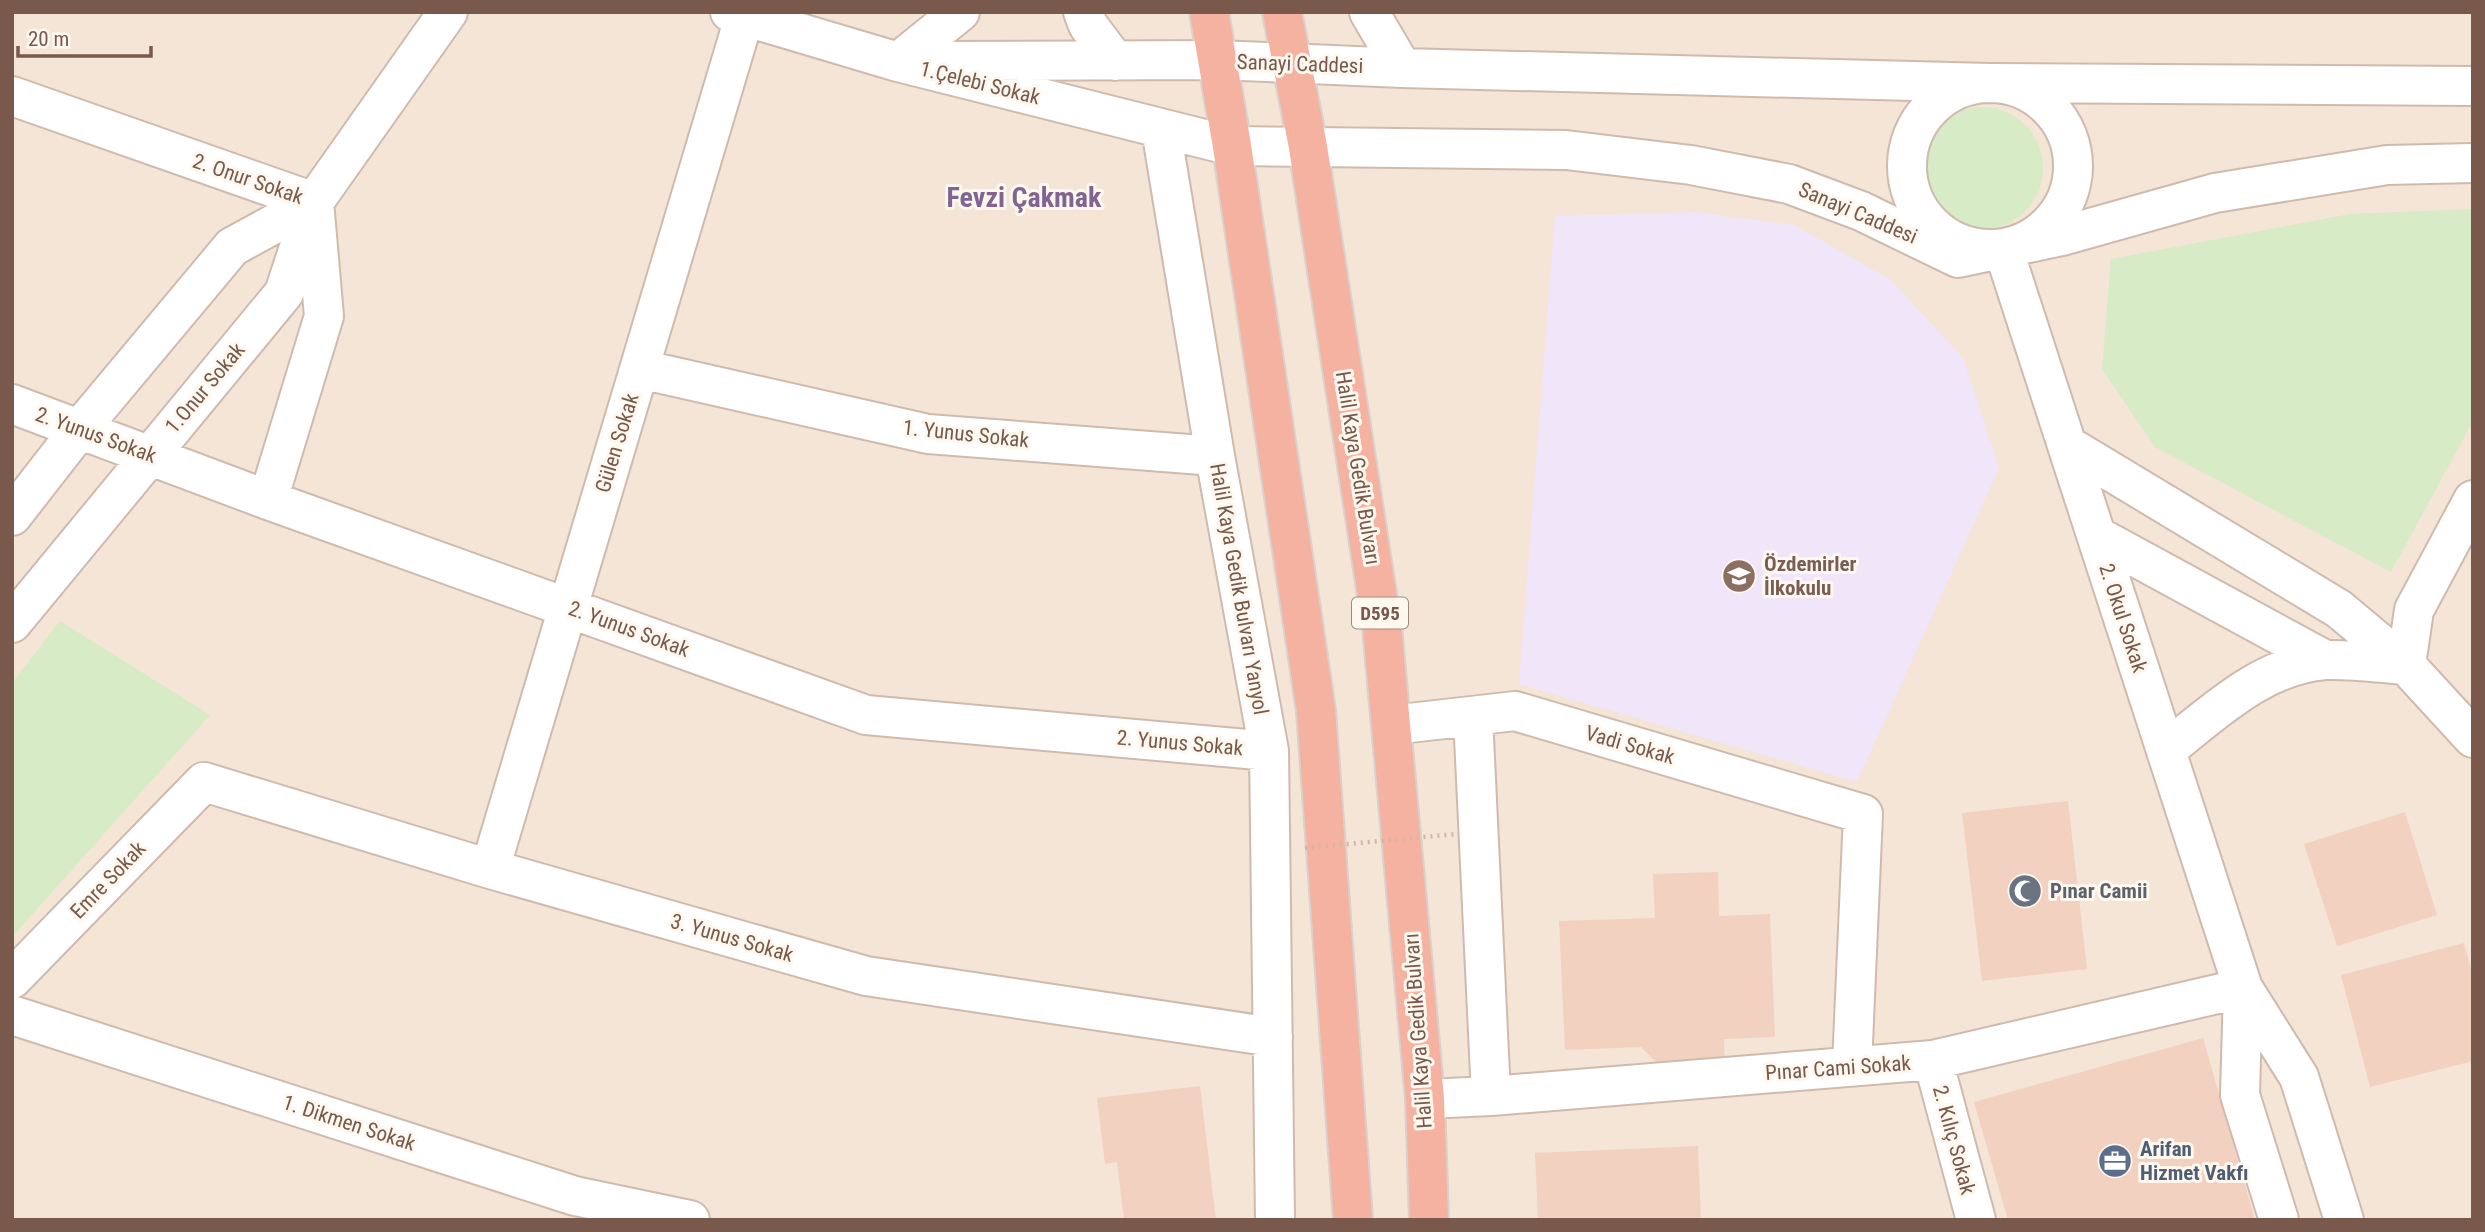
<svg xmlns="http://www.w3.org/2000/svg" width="2485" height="1232" font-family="'Roboto Condensed',sans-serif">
<rect width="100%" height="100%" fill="#fdf4e9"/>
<path fill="#f4e5d7" d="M 12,12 L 2473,12 L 2473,1220 L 12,1220 Z"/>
<path fill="#f1e5f9" d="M 1695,212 L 1794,225 L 1891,280 L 1963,358 L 1999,468 L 1857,782 L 1519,684 L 1555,216 Z"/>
<path fill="#d7ebc6" d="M1921 168a61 61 0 1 1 122 0a61 61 0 1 1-122 0Z
M 2473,209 L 2473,421 L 2391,572 L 2155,447 L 2102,369 L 2111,259 L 2350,214 Z
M 60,621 L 210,715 L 12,937 L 12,683 Z"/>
<path fill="#f2d1c0" d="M 2068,801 L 2087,969 L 1982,981 L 1962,813 Z
M 2405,812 L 2437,915 L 2337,946 L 2304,844 Z
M 1718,872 L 1719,916 L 1770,914 L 1775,1037 L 1724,1039 L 1725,1063 L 1659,1065 L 1641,1047 L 1565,1050 L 1559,921 L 1655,918 L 1653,874 Z
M 2464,943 L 2473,977 L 2473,1061 L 2370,1087 L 2341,975 Z
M 2203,1038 L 2255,1220 L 2008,1220 L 1974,1102 Z
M 1200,1086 L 1216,1220 L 1124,1220 L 1117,1162 L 1105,1164 L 1097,1098 Z
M 1698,1146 L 1701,1220 L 1538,1220 L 1535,1153 Z"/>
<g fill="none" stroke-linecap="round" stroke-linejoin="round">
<g stroke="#cfbbae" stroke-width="42">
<path id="minor" d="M 730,12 L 898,62 L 1232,146 L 1566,150 L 1691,165 L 1789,184 L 1861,211 L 1958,258 L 2062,236 L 2215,193 L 2387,165 L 2473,163
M 1083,12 L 1088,25 L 1115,61
M 1369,12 L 1402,68
M 953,61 L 1218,60 L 1402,68 L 1990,83 L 2473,86
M 898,62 L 960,12
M1907 166a83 83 0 1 1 166 0a83 83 0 1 1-166 0Z
M 12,96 L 314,202 L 324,316 L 268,500
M 1161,129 L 1215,456 L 1269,751 L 1275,1220
M 2003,248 L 2243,988 L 2299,1077 L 2344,1220
M 640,369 L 928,434 L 1215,456
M 12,404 L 268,500 L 866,715 L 1269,751
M 2067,445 L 2339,609 L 2406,665 L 2473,738
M 12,516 L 79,430 L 232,247 L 314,202 L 448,12
M 2097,536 L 2325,660
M 12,623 L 284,293 L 309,217
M 1473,716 L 1491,1096
M 1392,725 L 1515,711 L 1863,814 L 1852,1066
M 2166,750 C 2213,713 2262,665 2325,660 C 2351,659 2380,663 2406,665 L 2414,610 L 2473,500
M 490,869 L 744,18
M 12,979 L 204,782 L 490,869 L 866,976 L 1273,1037
M 2243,988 L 2240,1095 L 2279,1220
M 12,1015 L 575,1196 L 690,1220
M 1933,1060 L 1976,1220
M 1425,1099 L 1491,1096 L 1933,1060 L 2243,988"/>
</g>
<g stroke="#d9d1cd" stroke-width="42">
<path id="highway" d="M 1209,12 L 1232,146 L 1316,711 L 1353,1220
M 1282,12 L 1308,147 L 1382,627 L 1425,1099 L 1429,1220"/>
</g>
<use href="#minor" stroke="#fff" stroke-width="38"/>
<use href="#highway" stroke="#f6b2a0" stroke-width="38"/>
<path stroke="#d8b4a3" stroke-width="4.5" stroke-dasharray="2 5" stroke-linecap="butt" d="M 1305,848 L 1456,834"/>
</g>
<defs>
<g id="school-disc" transform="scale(1.75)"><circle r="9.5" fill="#8d6e63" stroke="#fff8ef"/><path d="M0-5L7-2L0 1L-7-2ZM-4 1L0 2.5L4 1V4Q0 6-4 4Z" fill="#fff"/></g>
<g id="mosque-disc" transform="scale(1.75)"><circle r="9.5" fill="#6b7280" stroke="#fff8ef"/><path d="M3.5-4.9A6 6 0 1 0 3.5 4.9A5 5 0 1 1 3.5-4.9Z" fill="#fff"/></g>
<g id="office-disc" transform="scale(1.75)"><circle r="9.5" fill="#5c6f8a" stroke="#fff8ef"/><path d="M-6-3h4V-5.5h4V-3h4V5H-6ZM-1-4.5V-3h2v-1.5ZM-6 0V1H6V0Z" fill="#fff"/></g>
</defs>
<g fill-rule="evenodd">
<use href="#school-disc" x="1739" y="576"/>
<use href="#mosque-disc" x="2025" y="891"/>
<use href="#office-disc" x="2115" y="1161"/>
</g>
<g text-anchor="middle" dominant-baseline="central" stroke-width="6" stroke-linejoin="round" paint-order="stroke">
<rect fill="#fff8ef" stroke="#a0897d" stroke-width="2" x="1352" y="597.5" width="56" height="31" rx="5"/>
<g font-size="19" font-weight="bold" fill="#78594c">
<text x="1380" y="613">D595</text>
</g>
<g font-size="21" fill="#78594c" stroke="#fff8ef">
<text transform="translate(1300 64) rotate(2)">Sanayi Caddesi</text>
<text transform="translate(980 83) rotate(14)">1.Çelebi Sokak</text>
<text transform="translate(248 179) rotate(19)">2. Onur Sokak</text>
<text transform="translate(1858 213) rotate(23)">Sanayi Caddesi</text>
<text transform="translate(205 388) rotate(-50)">1.Onur Sokak</text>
<text transform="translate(966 434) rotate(6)">1. Yunus Sokak</text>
<text transform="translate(96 435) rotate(20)">2. Yunus Sokak</text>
<text transform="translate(617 443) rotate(-73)">Gülen Sokak</text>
<text transform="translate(1358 468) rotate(81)">Halil Kaya Gedik Bulvarı</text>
<text transform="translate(1239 589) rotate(80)">Halil Kaya Gedik Bulvarı Yanyol</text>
<text transform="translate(2123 618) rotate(72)">2. Okul Sokak</text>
<text transform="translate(629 629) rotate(20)">2. Yunus Sokak</text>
<text transform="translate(1180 743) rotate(5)">2. Yunus Sokak</text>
<text transform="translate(1630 745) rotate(16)">Vadi Sokak</text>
<text transform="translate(108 880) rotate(-46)">Emre Sokak</text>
<text transform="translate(732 938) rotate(16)">3. Yunus Sokak</text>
<text transform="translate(1418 1031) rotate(-94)">Halil Kaya Gedik Bulvarı</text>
<text transform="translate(1838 1068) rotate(-4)">Pınar Cami Sokak</text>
<text transform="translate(349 1123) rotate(18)">1. Dikmen Sokak</text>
<text transform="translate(1954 1140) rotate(75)">2. Kılıç Sokak</text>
</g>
<g font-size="21" font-weight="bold" fill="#785e54" stroke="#fff8ef" text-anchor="start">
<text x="1764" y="564">Özdemirler<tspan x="1764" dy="24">İlkokulu</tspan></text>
</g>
<g font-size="21" font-weight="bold" fill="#5b616d" stroke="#fff8ef" text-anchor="start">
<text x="2050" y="891">Pınar Camii</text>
</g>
<g font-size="21" font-weight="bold" fill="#4e5e75" stroke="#fff8ef" text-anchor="start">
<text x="2140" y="1149">Arifan<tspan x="2140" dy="24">Hizmet Vakfı</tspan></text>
</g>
<g font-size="28" font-weight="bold" fill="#816493" stroke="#fff8ef">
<text x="1024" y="197">Fevzi Çakmak</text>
</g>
</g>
<rect width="2485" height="1232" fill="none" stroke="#78594c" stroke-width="28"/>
<path d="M18 46v10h133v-10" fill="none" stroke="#78594c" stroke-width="3.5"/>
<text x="28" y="46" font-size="21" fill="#78594c" stroke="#fff8ef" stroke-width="5" paint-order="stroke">20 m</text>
</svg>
